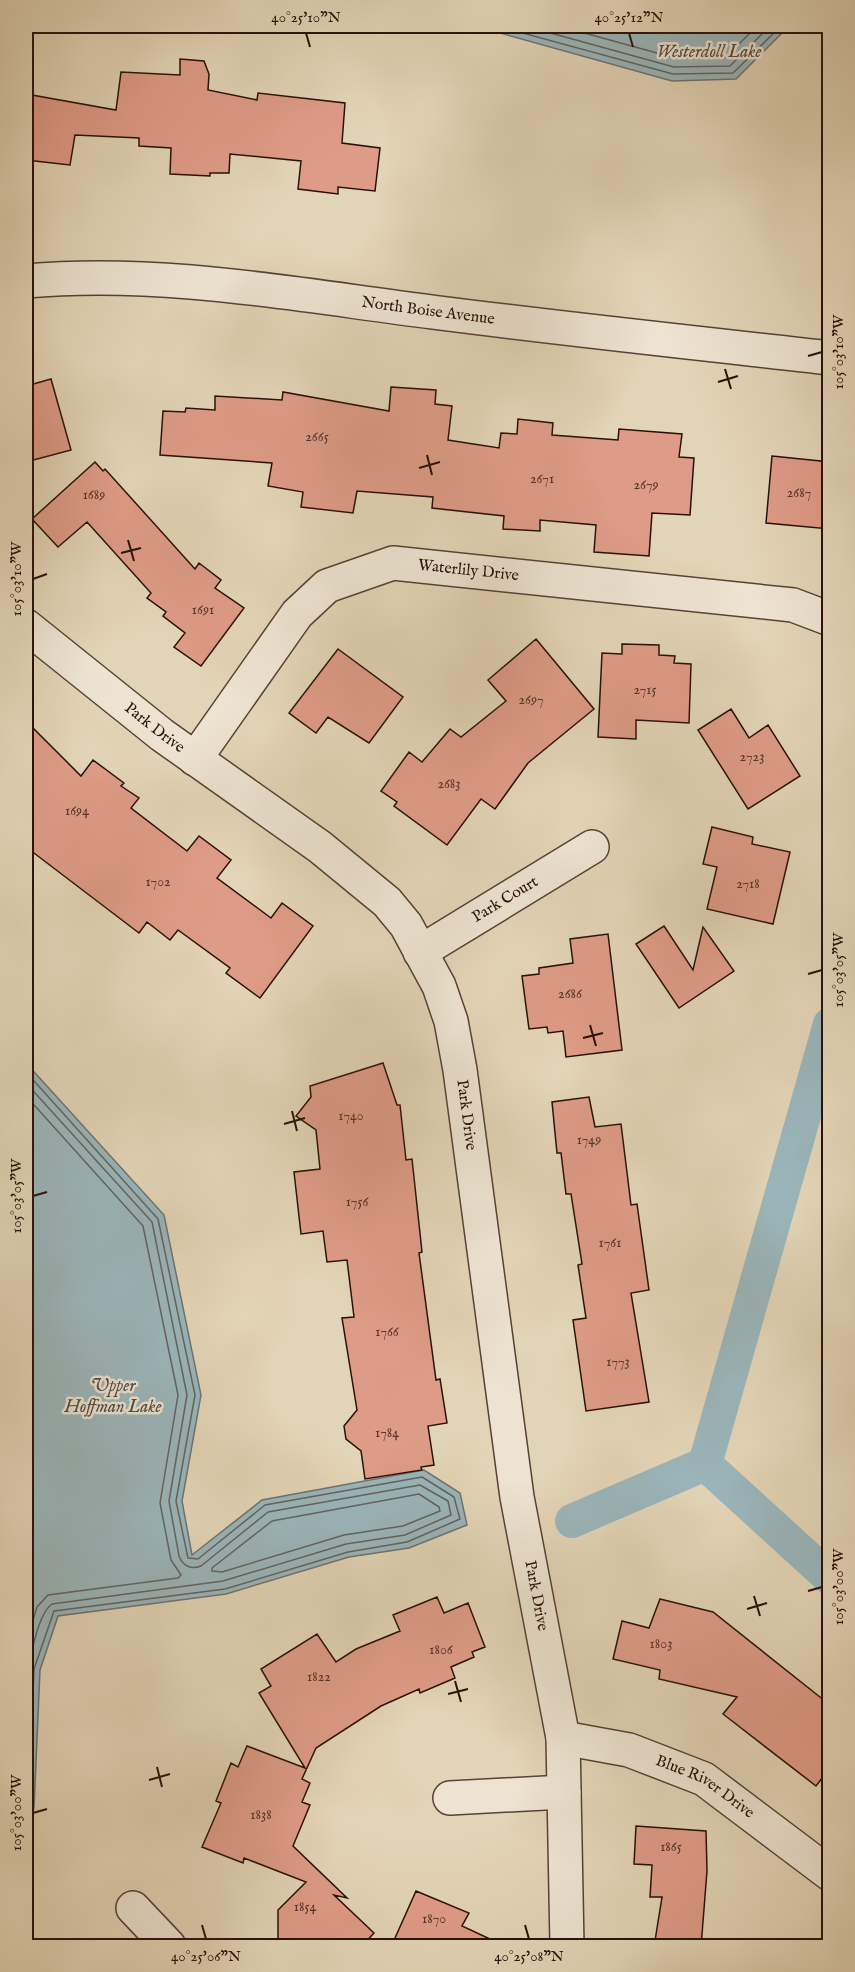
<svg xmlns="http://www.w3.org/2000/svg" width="855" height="1972" font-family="'IM FELL English',serif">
<rect width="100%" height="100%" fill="#e2d4b6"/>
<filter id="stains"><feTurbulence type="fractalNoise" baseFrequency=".00333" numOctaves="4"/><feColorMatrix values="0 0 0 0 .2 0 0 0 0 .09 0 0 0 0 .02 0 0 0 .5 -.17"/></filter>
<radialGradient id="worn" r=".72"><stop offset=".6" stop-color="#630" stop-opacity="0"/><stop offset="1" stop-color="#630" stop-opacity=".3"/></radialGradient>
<path fill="#9ab5ba" stroke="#6d7373" stroke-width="1.5" d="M 475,26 L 789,26 L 736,79 L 672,81 Z
M 26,1063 L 164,1215 L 201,1395 L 182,1501 L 192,1555 L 262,1500 L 424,1470 L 460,1493 L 467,1525 L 409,1548 L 349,1557 L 226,1594 L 58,1616 L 40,1670 L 34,1808 L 26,1838 Z"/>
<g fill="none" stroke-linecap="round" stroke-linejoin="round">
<path stroke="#626362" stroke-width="1.5" d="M 497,26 L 673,74 L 733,73 L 781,26
M 525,26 L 674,67 L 730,66 L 770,26
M 559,26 L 675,58 L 726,57 L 757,26
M 26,1072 L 158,1219 L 195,1395 L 176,1501 L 188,1558 L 198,1559 L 265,1505 L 422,1477 L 454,1497 L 460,1519 L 407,1542 L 348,1552 L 225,1589 L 54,1611 L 34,1669 L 28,1807 L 26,1817
M 26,1083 L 152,1222 L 187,1395 L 169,1501 L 179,1556 C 183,1566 191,1570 201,1566 L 268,1512 L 420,1485 L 448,1501 L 451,1515 L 405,1535 L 346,1544 L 223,1581 L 52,1604 C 35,1616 26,1678 26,1700
M 26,1096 L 143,1226 L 178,1395 L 160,1503 L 171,1560 L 181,1575 L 178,1578 L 48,1595 L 37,1607 L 26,1643
M 419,1494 L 439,1507 L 440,1511 L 403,1526 L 344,1535 L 222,1572 L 212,1571 L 212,1568 L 272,1521 Z"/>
<path stroke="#9ab5ba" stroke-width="34" d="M 705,1464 L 830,1024
M 705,1464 L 830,1578
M 572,1521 L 705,1464"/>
</g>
<path fill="#de9b87" stroke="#291109" stroke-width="1.5" d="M 180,59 L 204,61 L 209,74 L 208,90 L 257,100 L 258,93 L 345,103 L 342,143 L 380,148 L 375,191 L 338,187 L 338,194 L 298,189 L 301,161 L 230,154 L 229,173 L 210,173 L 210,176 L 170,174 L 171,148 L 139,146 L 139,138 L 75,135 L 70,165 L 26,160 L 26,94 L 116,110 L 121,72 L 180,75 Z
M 51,379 L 71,450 L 26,462 L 26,386 Z
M 391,387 L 436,390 L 435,404 L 452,406 L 448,440 L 499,448 L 501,433 L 517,434 L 518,419 L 553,423 L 552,435 L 618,440 L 619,429 L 682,434 L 679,457 L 694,458 L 690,515 L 652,513 L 649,556 L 594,552 L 596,525 L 540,520 L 540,531 L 503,529 L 504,516 L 432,508 L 433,497 L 357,491 L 353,513 L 301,507 L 303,492 L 268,486 L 272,463 L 160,455 L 163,411 L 185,412 L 186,408 L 215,410 L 215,396 L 282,400 L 283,392 L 389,411 Z
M 772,456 L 830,462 L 830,529 L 766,523 Z
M 95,462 L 103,471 L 105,469 L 195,569 L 199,563 L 221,580 L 215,588 L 244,608 L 201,666 L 174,647 L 185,633 L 163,616 L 166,612 L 147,598 L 151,593 L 87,522 L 58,547 L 32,519 Z
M 536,639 L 594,709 L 528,763 L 495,809 L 481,799 L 447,845 L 394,806 L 397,802 L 381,791 L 409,752 L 422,762 L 450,729 L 461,737 L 506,701 L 488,680 Z
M 622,644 L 659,645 L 659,655 L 675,656 L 674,663 L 691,664 L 689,723 L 636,720 L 636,739 L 598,737 L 602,653 L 622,654 Z
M 338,649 L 403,697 L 369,743 L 328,717 L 316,733 L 289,713 Z
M 731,709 L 749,738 L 768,725 L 800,776 L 748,809 L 698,730 Z
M 26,721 L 81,776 L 93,760 L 124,783 L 121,786 L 139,798 L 131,808 L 187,851 L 199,836 L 231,860 L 217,878 L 271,918 L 282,903 L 313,926 L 260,998 L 226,973 L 230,968 L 178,930 L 170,940 L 147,922 L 139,933 L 26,847 Z
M 712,827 L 753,837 L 752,844 L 790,852 L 773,924 L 707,909 L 717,867 L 703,864 Z
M 664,926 L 693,970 L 703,927 L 734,971 L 679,1008 L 636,944 Z
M 608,934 L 622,1050 L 566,1057 L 563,1031 L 548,1033 L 547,1027 L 529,1029 L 522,976 L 539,974 L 539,968 L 573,963 L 570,939 Z
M 383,1063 L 397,1105 L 400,1105 L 406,1160 L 412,1159 L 422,1252 L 419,1253 L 436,1380 L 440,1379 L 447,1423 L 428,1426 L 434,1465 L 421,1467 L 422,1470 L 365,1479 L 361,1451 L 346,1439 L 344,1426 L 357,1410 L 342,1318 L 354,1317 L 347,1260 L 327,1262 L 323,1231 L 301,1234 L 294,1172 L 320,1169 L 316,1130 L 296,1116 L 311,1097 L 310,1086 Z
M 589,1097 L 595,1127 L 621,1124 L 631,1205 L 637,1204 L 649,1290 L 631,1293 L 649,1402 L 586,1411 L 573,1320 L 586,1318 L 578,1265 L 582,1264 L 571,1194 L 566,1194 L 561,1153 L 557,1153 L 552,1102 Z
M 437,1597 L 444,1613 L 468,1603 L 485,1647 L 472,1652 L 474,1657 L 451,1667 L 455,1678 L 420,1693 L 419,1689 L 381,1706 L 316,1748 L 302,1779 L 310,1783 L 302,1802 L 310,1805 L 293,1846 L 347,1898 L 334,1895 L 374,1933 L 361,1947 L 278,1947 L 278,1910 L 306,1882 L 244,1858 L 243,1863 L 202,1847 L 221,1803 L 216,1801 L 231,1763 L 238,1767 L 247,1746 L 305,1768 L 259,1693 L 271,1686 L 261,1669 L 317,1634 L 336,1662 L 356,1649 L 400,1631 L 393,1615 Z
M 660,1599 L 713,1612 L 830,1705 L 830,1768 L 816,1786 L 723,1714 L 737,1697 L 659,1679 L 660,1670 L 613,1659 L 622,1621 L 649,1628 Z
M 636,1826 L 706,1831 L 707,1871 L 701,1947 L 654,1947 L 662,1897 L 650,1897 L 652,1865 L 634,1864 Z
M 416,1891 L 469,1913 L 462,1926 L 507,1947 L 391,1947 Z"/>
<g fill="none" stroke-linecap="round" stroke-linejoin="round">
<g stroke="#574234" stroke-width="36">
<g id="minor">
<path id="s1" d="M 26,281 C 163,269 297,295 432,312 C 564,329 697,343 830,358"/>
<path id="s2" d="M 26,626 L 162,735 L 320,847 L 387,902 L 406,925 L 439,986 L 451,1021 L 460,1070 L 517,1497 L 563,1738 L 567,1946"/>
<path id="s3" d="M 195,759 L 297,614 L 327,586 L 393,563 L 793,605 L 830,619"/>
<path id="s4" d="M 420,952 L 592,847"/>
<path id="s5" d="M 563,1738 L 629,1750 L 704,1779 L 830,1874"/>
<path d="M 450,1798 L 564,1792"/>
<path d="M 133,1908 L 169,1946"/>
</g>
</g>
<use href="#minor" stroke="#ece3d0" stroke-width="33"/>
</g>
<path fill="none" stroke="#291109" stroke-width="2" d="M 306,33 L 310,47M 629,33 L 633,47M 808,356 L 822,352M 725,369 L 731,389M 718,382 L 738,376M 427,455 L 432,475M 419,468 L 440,462M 128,540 L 134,561M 121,553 L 141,548M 33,579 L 47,574M 808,974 L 822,970M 590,1025 L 596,1046M 583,1038 L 603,1033M 292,1111 L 297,1131M 284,1124 L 305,1118M 33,1196 L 47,1192M 808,1591 L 822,1587M 754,1596 L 760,1616M 747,1609 L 767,1603M 455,1681 L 461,1702M 448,1694 L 468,1689M 157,1767 L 162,1787M 149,1780 L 170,1774M 33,1813 L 47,1809M 202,1925 L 206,1939M 525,1925 L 529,1939"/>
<g text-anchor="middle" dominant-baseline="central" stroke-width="5" stroke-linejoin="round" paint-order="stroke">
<g font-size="14" fill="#563428">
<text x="317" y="437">2665</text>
<text x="542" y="479">2671</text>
<text x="646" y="485">2679</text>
<text x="799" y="493">2687</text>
<text x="94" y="495">1689</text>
<text x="203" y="610">1691</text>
<text x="645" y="690">2715</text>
<text x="531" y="700">2697</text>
<text x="752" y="757">2723</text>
<text x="449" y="784">2683</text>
<text x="77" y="811">1694</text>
<text x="158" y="882">1702</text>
<text x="748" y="884">2718</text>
<text x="570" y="994">2686</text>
<text x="351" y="1116">1740</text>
<text x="589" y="1140">1749</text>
<text x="357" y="1202">1756</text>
<text x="610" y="1243">1761</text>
<text x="387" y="1332">1766</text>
<text x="618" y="1362">1773</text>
<text x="387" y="1433">1784</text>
<text x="661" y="1644">1803</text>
<text x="441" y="1650">1806</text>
<text x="319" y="1677">1822</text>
<text x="261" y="1815">1838</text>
<text x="671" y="1847">1865</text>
<text x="305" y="1907">1854</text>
<text x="434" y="1919">1870</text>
</g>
<g font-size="16" fill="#291109" stroke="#ece3d0">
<text stroke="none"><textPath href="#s1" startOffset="404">North Boise Avenue</textPath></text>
<text stroke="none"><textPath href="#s3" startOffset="364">Waterlily Drive</textPath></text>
<text stroke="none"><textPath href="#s2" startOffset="164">Park Drive</textPath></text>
<text stroke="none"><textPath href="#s4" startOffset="100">Park Court</textPath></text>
<text stroke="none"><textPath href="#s2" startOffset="686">Park Drive</textPath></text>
<text stroke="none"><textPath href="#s2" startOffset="1172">Park Drive</textPath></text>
<text stroke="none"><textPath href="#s5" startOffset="152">Blue River Drive</textPath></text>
</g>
<g font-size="18" font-style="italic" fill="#514a47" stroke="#ece3d0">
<text x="709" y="52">Westerdoll Lake</text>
<text x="113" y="1386">Upper<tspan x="113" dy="21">Hoffman Lake</tspan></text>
</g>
</g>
<rect width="855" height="1972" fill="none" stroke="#e2d4b6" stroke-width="66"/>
<rect x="33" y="33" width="789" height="1906" fill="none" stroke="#291109" stroke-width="2"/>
<g font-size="15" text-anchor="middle" fill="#291109">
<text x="306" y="22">40°25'10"N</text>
<text x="629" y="22">40°25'12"N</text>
<text transform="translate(838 352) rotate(-90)" y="5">105°03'10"W</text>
<text transform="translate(16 579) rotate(-90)" y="5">105°03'10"W</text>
<text transform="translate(838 970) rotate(-90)" y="5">105°03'05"W</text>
<text transform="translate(16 1196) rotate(-90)" y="5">105°03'05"W</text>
<text transform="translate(838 1587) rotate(-90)" y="5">105°03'00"W</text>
<text transform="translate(16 1813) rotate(-90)" y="5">105°03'00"W</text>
<text x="206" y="1961">40°25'06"N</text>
<text x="529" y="1961">40°25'08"N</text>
</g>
<rect width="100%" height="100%" filter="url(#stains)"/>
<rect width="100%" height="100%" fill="url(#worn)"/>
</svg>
